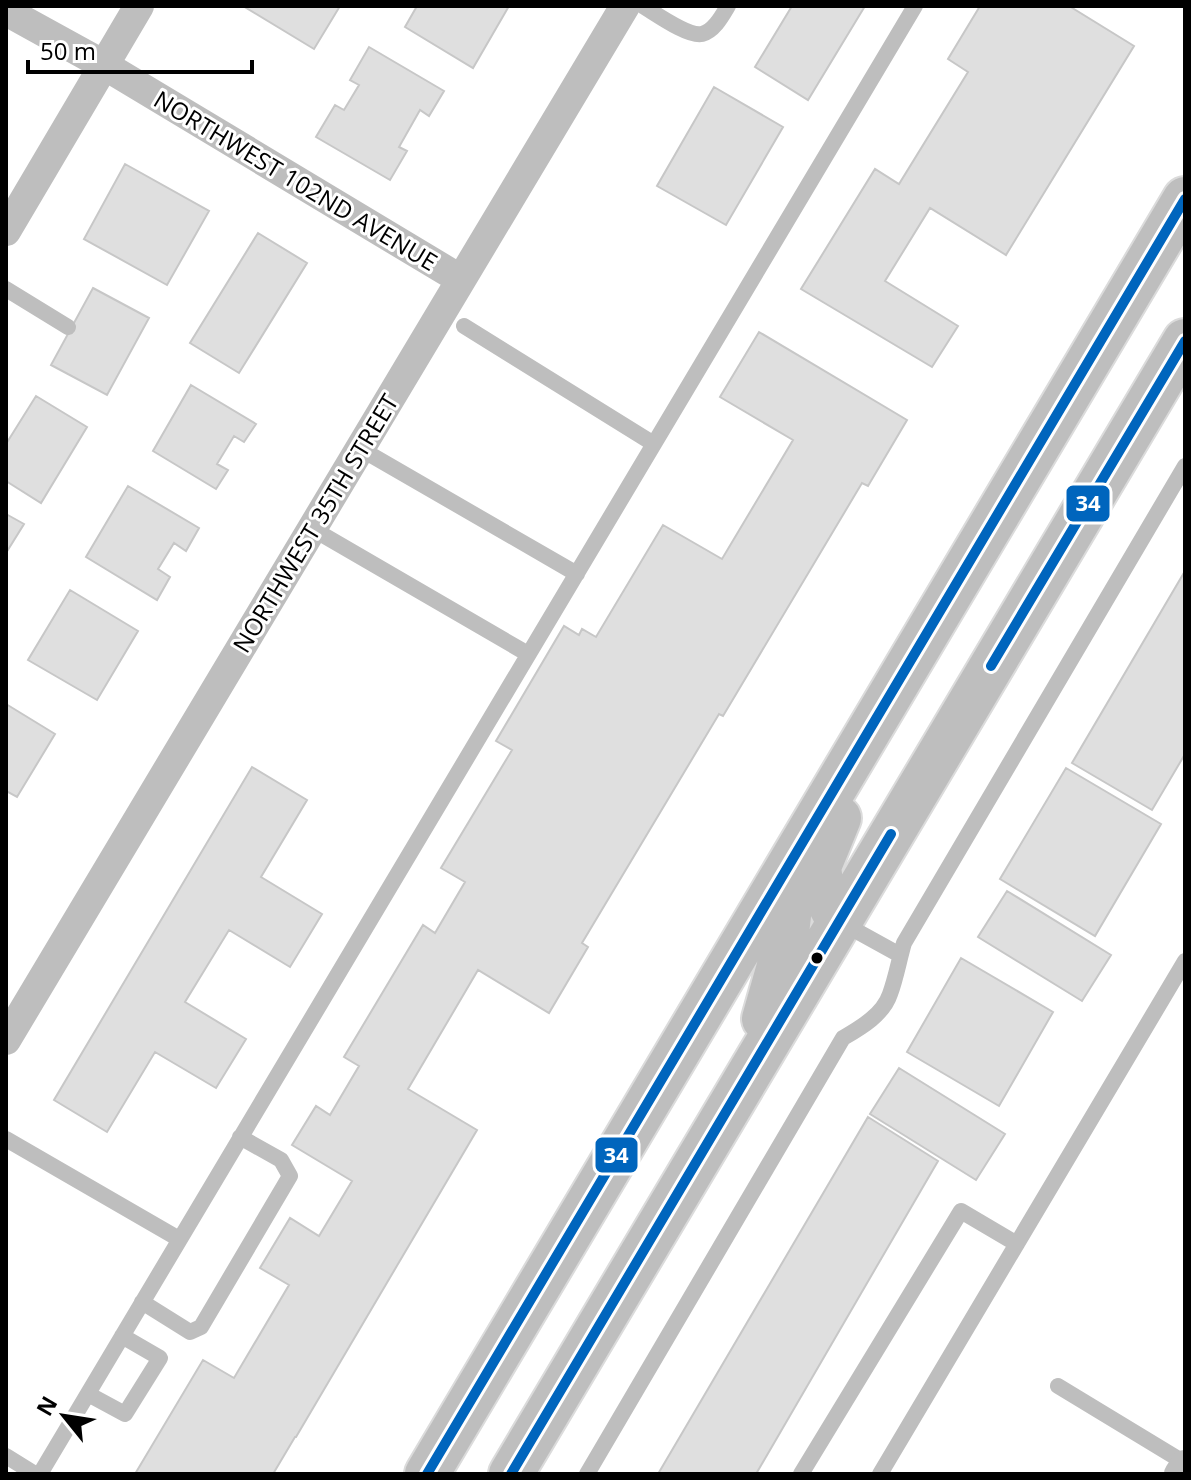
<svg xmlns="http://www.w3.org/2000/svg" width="1191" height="1480" font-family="'Open Sans',sans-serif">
<rect width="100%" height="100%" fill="#fff"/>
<path fill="#dfdfdf" stroke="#c7c7c7" stroke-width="2" d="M 243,6 L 340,6 L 314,49 Z
M 417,6 L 509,6 L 473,68 L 405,27 Z
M 792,6 L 865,6 L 808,100 L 755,67 Z
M 980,6 L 1069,6 L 1134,46 L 1006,255 L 930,208 L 885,281 L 958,326 L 932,367 L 801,289 L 875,169 L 899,184 L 968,72 L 948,59 Z
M 369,47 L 444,91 L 429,116 L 420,110 L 399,147 L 407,151 L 390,180 L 316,137 L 335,105 L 344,110 L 359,85 L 350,80 Z
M 714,87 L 783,127 L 726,225 L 657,186 Z
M 125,164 L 209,211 L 167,285 L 84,239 Z
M 258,233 L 307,263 L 239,373 L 190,343 Z
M 93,288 L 149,318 L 107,395 L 51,365 Z
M 759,332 L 907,420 L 868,486 L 862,483 L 723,716 L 719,714 L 582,943 L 588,947 L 549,1013 L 478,970 L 408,1089 L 477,1130 L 296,1437 L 295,1437 L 273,1474 L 135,1474 L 203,1360 L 234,1378 L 289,1285 L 260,1268 L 290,1218 L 319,1236 L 352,1181 L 292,1145 L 316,1106 L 330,1115 L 359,1066 L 344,1057 L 423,925 L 435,933 L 465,882 L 441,868 L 512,750 L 496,741 L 564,626 L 579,635 L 582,629 L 596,637 L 663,525 L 722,559 L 793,440 L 720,397 Z
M 191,385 L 256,424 L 244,442 L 234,436 L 217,464 L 228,470 L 216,489 L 153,451 Z
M 36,396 L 87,427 L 41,503 L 6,481 L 6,444 Z
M 128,486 L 199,528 L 186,551 L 174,543 L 158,569 L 170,577 L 157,600 L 86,557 Z
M 6,514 L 24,524 L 6,553 Z
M 1185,571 L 1185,754 L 1152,810 L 1072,763 Z
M 70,590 L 138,631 L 97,700 L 28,660 Z
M 6,704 L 55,734 L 17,797 L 6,791 Z
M 252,767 L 307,800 L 261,877 L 322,914 L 290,967 L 229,930 L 185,1002 L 246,1039 L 216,1088 L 155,1052 L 107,1132 L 54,1100 Z
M 1066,768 L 1161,824 L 1095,936 L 1000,879 Z
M 1007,891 L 1111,955 L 1082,1001 L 978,937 Z
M 961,958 L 1053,1012 L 999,1106 L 907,1052 Z
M 899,1068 L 1005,1134 L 976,1180 L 870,1114 Z
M 868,1117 L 938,1161 L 756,1474 L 658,1474 Z"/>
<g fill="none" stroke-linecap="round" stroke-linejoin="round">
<g stroke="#dbdbdb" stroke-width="48">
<path id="primary" d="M 839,818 L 819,867 L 822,890 L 839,922
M 764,1019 L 786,941 L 789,916 L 780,881
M 427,1474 L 1185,199
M 511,1474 L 1185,341"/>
</g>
<path stroke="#bebebe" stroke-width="16" d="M 643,6 C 655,13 688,37 702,34 C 714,31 722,16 728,6
M 6,289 L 68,327
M 464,326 L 654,444
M 359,448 L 577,574
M 311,528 L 528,654
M 842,923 L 900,955
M 6,1139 L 179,1239
M 142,1302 L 190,1332 L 201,1327 L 290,1176 L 281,1160 L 240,1137
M 1058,1386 L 1185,1463
M 88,1394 L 125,1414 L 160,1358 L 122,1336
M 6,1456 L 35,1474
M 40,1474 L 915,6
M 587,1474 L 843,1038 C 860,1028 883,1015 890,994 C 896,978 899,960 904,943 L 1185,466
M 801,1474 L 961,1211 L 1017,1244
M 880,1474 L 1185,961"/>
<path stroke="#bebebe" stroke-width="30" d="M 6,11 L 104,65 L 460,279
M 6,231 L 139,6
M 6,1040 L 625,6
M 1179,1474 L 1185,1465"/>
<use href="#primary" stroke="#bebebe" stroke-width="44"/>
<g stroke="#fff" stroke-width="16">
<path id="bus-1" d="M 991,666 L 1185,341
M 427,1474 L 1185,199
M 511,1474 L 891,834"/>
</g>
<use href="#bus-1" stroke="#0065bd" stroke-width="10"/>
</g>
<circle fill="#000" stroke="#fff" stroke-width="3" cx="817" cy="958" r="7"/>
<g text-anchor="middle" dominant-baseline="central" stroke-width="6" stroke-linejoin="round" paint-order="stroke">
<g font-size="24" fill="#000" stroke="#fff">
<text transform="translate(296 180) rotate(31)">NORTHWEST 102ND AVENUE</text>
<text transform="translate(315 523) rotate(-59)">NORTHWEST 35TH STREET</text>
</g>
</g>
<g stroke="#fff" stroke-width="3">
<rect x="1065" y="484" width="46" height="39" rx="8" fill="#0065bd"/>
<rect x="594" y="1136" width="45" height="38" rx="8" fill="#0065bd"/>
</g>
<g font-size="22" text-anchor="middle" font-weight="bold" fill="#fff">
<text x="1088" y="511">34</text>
<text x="616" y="1163">34</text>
</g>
<rect width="1191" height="1480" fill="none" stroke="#000000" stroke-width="16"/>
<g transform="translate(64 1416) rotate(300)" stroke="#ffffff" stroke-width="6" paint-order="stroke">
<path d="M0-6L14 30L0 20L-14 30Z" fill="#000000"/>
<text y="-12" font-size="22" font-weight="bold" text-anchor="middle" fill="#000000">N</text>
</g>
<path d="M28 60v12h224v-12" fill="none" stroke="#000000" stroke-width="4"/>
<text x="40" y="60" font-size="24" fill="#000000" stroke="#ffffff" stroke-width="6" paint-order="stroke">50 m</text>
</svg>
